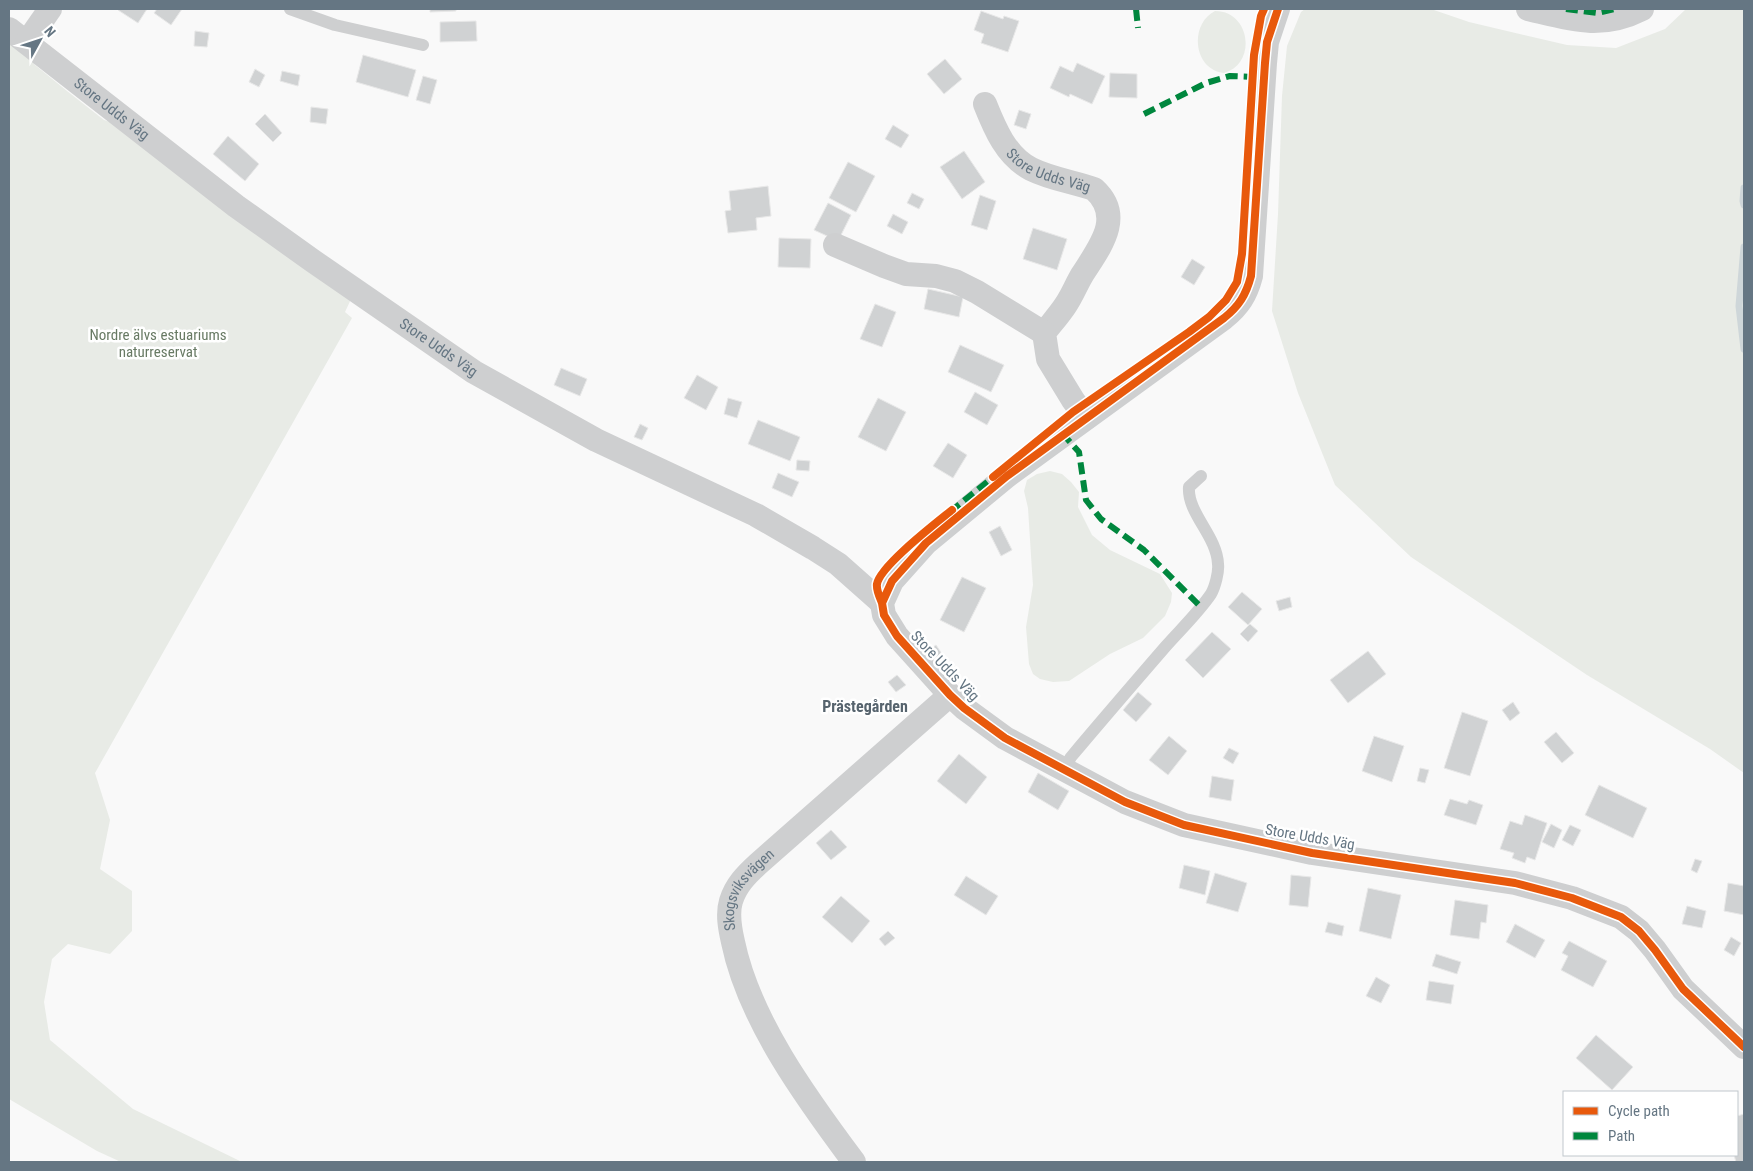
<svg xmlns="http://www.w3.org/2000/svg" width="1753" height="1171" font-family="'Roboto Condensed',sans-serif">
<rect width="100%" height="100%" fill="#f9f9f9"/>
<path fill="#e8ebe6" d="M 1305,9 L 1431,9 L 1469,22 L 1567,45 L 1616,48 L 1665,29 L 1686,9 L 1744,9 L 1744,773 L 1710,749 L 1587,675 L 1411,557 L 1335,485 L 1298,393 L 1272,311 L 1278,214 L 1282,96 L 1287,46 L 1301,12 Z
M 1215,11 C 1251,11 1257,64 1224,73 C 1193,70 1189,24 1215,11 Z
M 9,36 L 25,49 L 35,65 L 67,91 L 104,120 L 125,127 L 352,297 L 345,312 L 352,318 L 95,773 L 110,820 L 100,869 L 132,891 L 132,931 L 110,954 L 68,944 L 52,959 L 44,1002 L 50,1040 L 133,1109 L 242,1162 L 121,1162 L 97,1151 L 9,1099 Z
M 1050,471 L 1062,474 L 1071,482 L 1079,492 L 1078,507 L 1092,535 L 1110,550 L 1160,574 L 1172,593 L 1171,602 L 1165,616 L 1143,638 L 1110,654 L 1069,681 L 1053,682 L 1040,679 L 1033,674 L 1029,664 L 1026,627 L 1033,585 L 1032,571 L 1028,508 L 1024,491 L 1027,480 L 1037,474 Z"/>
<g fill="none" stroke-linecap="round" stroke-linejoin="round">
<path stroke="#ced6d9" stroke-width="7" d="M 1744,188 L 1743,201 L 1744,205
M 1744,247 L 1739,306 L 1744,349"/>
</g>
<path fill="#d0d2d3" stroke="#e8e8e8" d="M 119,9 L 147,9 L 138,23 L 118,10 Z
M 157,9 L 182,9 L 171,25 L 154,13 Z
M 430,9 L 456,9 L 456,11 L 430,12 Z
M 981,11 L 1003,19 L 1004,16 L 1019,21 L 1008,52 L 981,43 L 984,34 L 974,30 Z
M 476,21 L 477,41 L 440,42 L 440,22 Z
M 195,31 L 209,33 L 207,47 L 194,46 Z
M 363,55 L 416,70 L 408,97 L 356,82 Z
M 945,59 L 962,79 L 944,94 L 927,74 Z
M 1077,63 L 1105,76 L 1092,104 L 1070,94 L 1069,97 L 1050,88 L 1060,66 L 1073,72 Z
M 255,69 L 265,75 L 259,87 L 249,82 Z
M 282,71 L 300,75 L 298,86 L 280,81 Z
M 1110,73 L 1137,74 L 1137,98 L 1109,97 Z
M 423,76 L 437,80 L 430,104 L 416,100 Z
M 311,107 L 328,109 L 326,124 L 310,122 Z
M 1019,110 L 1031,114 L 1026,129 L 1014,125 Z
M 265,114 L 282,133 L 273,142 L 255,124 Z
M 893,125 L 909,135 L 901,148 L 885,139 Z
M 228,136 L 259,164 L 245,181 L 213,154 Z
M 964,151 L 985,182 L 962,199 L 940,167 Z
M 848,162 L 875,176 L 856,212 L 829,198 Z
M 768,186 L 771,216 L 756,218 L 757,230 L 728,233 L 725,211 L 731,210 L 729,191 Z
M 912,193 L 924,199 L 919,209 L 907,203 Z
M 980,195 L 996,201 L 987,230 L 971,225 Z
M 828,203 L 851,215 L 838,241 L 814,230 Z
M 893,214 L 908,222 L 902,234 L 887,226 Z
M 1033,228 L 1067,239 L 1057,270 L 1023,259 Z
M 779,238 L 811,239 L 810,268 L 778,267 Z
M 1192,259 L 1205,267 L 1194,285 L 1181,277 Z
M 928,289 L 963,297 L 959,317 L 924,309 Z
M 875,304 L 896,312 L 882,347 L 860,339 Z
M 960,345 L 1004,365 L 991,392 L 948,372 Z
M 561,368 L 587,379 L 580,396 L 554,385 Z
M 697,375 L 718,387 L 706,410 L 684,398 Z
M 975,392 L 998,405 L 987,425 L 964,412 Z
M 728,398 L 742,402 L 737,418 L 724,414 Z
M 878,398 L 906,412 L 886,451 L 858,437 Z
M 758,420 L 800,437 L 790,461 L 748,444 Z
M 640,424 L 648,428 L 642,440 L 634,437 Z
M 948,443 L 967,455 L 953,478 L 933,466 Z
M 797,460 L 810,461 L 809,471 L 796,470 Z
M 778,473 L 799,482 L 792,497 L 772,488 Z
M 1000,526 L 1012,550 L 1001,556 L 989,532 Z
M 962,577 L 986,588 L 964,632 L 940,620 Z
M 1242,592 L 1262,609 L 1248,625 L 1228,607 Z
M 1290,597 L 1292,607 L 1279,611 L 1276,601 Z
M 1250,624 L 1258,631 L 1248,642 L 1240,634 Z
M 1212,632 L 1231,649 L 1203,678 L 1185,660 Z
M 936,645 L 942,654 L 935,659 L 929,650 Z
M 1368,651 L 1386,674 L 1348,703 L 1330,680 Z
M 897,675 L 906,685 L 896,692 L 888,682 Z
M 1138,692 L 1152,704 L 1136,722 L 1123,710 Z
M 1513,702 L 1520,713 L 1510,721 L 1502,710 Z
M 1462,712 L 1488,721 L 1470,776 L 1444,768 Z
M 1556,732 L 1574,753 L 1562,763 L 1544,742 Z
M 1169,736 L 1187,751 L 1168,775 L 1149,760 Z
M 1374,736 L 1404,746 L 1392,782 L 1362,771 Z
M 1229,748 L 1239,753 L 1233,764 L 1223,758 Z
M 959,754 L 987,777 L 966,804 L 937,781 Z
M 1420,768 L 1429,770 L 1425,783 L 1417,781 Z
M 1038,773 L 1069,791 L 1058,810 L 1028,792 Z
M 1212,776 L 1234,780 L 1231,801 L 1209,797 Z
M 1599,785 L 1647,808 L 1633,838 L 1585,815 Z
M 1450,799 L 1467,804 L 1469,800 L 1483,805 L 1476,825 L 1444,815 Z
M 1525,815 L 1547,823 L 1535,860 L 1527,857 L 1525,863 L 1512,858 L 1514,853 L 1500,849 L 1510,821 L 1522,825 Z
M 1551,824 L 1562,830 L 1554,848 L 1542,842 Z
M 1570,825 L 1581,830 L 1573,846 L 1562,840 Z
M 831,830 L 847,847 L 831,860 L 816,843 Z
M 1695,859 L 1702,861 L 1697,873 L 1691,870 Z
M 1184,865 L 1210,871 L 1205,895 L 1179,888 Z
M 1215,873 L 1247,883 L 1238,912 L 1206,903 Z
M 1291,875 L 1311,877 L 1308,907 L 1289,905 Z
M 966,876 L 998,896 L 986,915 L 954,895 Z
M 1728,883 L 1744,886 L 1744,915 L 1724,911 Z
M 1368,888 L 1401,895 L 1391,939 L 1359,931 Z
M 841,896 L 870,921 L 852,943 L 822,917 Z
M 1455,900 L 1488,905 L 1486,923 L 1481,922 L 1479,939 L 1450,935 Z
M 1687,906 L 1706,911 L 1702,928 L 1682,924 Z
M 1328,922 L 1344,926 L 1342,936 L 1325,932 Z
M 1515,924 L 1545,940 L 1535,958 L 1506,942 Z
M 888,931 L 895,938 L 885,946 L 879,939 Z
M 1731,937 L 1741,943 L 1734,956 L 1724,950 Z
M 1569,941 L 1607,961 L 1593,987 L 1561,970 L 1568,956 L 1562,953 Z
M 1436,954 L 1461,962 L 1457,974 L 1432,966 Z
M 1376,977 L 1390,985 L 1381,1003 L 1366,996 Z
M 1429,981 L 1454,985 L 1451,1004 L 1426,1000 Z
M 1596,1035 L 1633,1067 L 1612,1090 L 1576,1058 Z
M 1744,1114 L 1744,1162 L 1736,1162 L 1734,1155 L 1737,1155 L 1737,1116 Z"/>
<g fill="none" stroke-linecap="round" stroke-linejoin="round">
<path stroke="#cecfd0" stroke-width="12" d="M 290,9 L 335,25 L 423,45
M 1063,770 L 1071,757 C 1102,720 1134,683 1166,646 C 1181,629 1198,613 1211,594 C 1215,587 1219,572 1218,564 C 1217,536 1187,513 1189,487 L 1201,476"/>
<g stroke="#cecfd0" stroke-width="24">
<path d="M 1278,9 L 1267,42 L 1265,63 L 1251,276 C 1246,295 1239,306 1224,318 L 1007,476 L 926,543 L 892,581 L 882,603 L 884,615 L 897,636 L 950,695 L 964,708 L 1005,738 L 1125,802 L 1184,825 L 1312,853 L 1515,883 L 1572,898 L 1621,917 L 1639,931 L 1655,950 L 1683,989 L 1744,1047"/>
<path d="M 1528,9 C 1570,19 1601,30 1642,9"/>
<path id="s1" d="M 9,29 L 236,206 L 313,261 L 474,372 L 596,440 L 756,515 L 813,548 L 838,564 L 882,603"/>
<path d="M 27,42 L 50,9"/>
<path id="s2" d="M 985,104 C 995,129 1006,156 1031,169 C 1051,179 1074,182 1094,189 C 1125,217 1099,248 1082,275 C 1076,285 1072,296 1065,306 C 1059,315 1051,324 1044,333 L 1048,359 L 1073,400 L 1086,418"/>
<path d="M 835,245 L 884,266 L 906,274 L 936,276 L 955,281 L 977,292 L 1044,333"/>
<path id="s3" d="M 854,1162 C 807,1099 749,1020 733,942 C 730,929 727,914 731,901 C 736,885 746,875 758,864 L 950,695"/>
</g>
<path stroke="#00873e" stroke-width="6" stroke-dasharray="12 6" stroke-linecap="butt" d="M 1136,9 L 1138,28
M 1566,9 L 1597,13 L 1615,9
M 1144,114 L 1206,83 L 1230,76 L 1253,77
M 1062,433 L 1079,452 L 1086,500 L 1101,519 L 1144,550 L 1201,607
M 950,512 L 997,474"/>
<g stroke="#fff" stroke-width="11">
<path id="cycleway" d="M 1278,9 L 1267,42 L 1265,63 L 1251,276 C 1246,295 1239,306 1224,318 L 1007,476 L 926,543 L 892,581 L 882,603 L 884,615 L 897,636 L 950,695 L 964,708 L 1005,738 L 1125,802 L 1184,825 L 1312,853 L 1515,883 L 1572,898 L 1621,917 L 1639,931 L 1655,950 L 1683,989 L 1744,1047
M 993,477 L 1073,412 L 1189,332 L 1209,317 L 1226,300 L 1237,282 L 1242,254 L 1254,55 L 1261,16 L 1264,9
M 882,603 C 880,598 876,590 877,584 C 880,566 936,523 952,510"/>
</g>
<use href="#cycleway" stroke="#e8590c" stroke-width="8"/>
</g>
<g text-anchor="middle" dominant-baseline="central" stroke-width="5" stroke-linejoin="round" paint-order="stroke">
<g font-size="15" fill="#657683" stroke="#fff">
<text stroke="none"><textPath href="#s1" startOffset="130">Store Udds Väg</textPath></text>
<text stroke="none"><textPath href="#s2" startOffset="98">Store Udds Väg</textPath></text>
<text stroke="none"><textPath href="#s1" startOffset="535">Store Udds Väg</textPath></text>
<text transform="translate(945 666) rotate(46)">Store Udds Väg</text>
<text transform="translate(1310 837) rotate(10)">Store Udds Väg</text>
<text stroke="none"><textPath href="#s3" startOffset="312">Skogsviksvägen</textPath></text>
</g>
<g font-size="15" fill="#687a64" stroke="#fff">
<text x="158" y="335">Nordre älvs estuariums<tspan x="158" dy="17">naturreservat</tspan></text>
</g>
<g font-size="16" font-weight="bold" fill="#57646e" stroke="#fff">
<text x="865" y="706">Prästegården</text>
</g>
</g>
<rect width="1753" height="1171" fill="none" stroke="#657683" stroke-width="20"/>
<rect x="1563" y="1091" width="175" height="65" fill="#ffffff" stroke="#c1c8cd"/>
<rect x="1573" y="1107" width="25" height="8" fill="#e8590c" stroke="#c1c8cd"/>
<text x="1608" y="1116" font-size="15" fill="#657683">Cycle path</text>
<rect x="1573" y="1132" width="25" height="8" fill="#00873e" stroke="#c1c8cd"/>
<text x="1608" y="1141" font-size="15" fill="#657683">Path</text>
<g transform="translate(40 40) rotate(50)" stroke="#ffffff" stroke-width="4" paint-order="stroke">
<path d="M0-4L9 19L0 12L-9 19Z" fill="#657683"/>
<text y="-8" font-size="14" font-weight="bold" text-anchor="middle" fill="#657683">N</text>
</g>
</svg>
